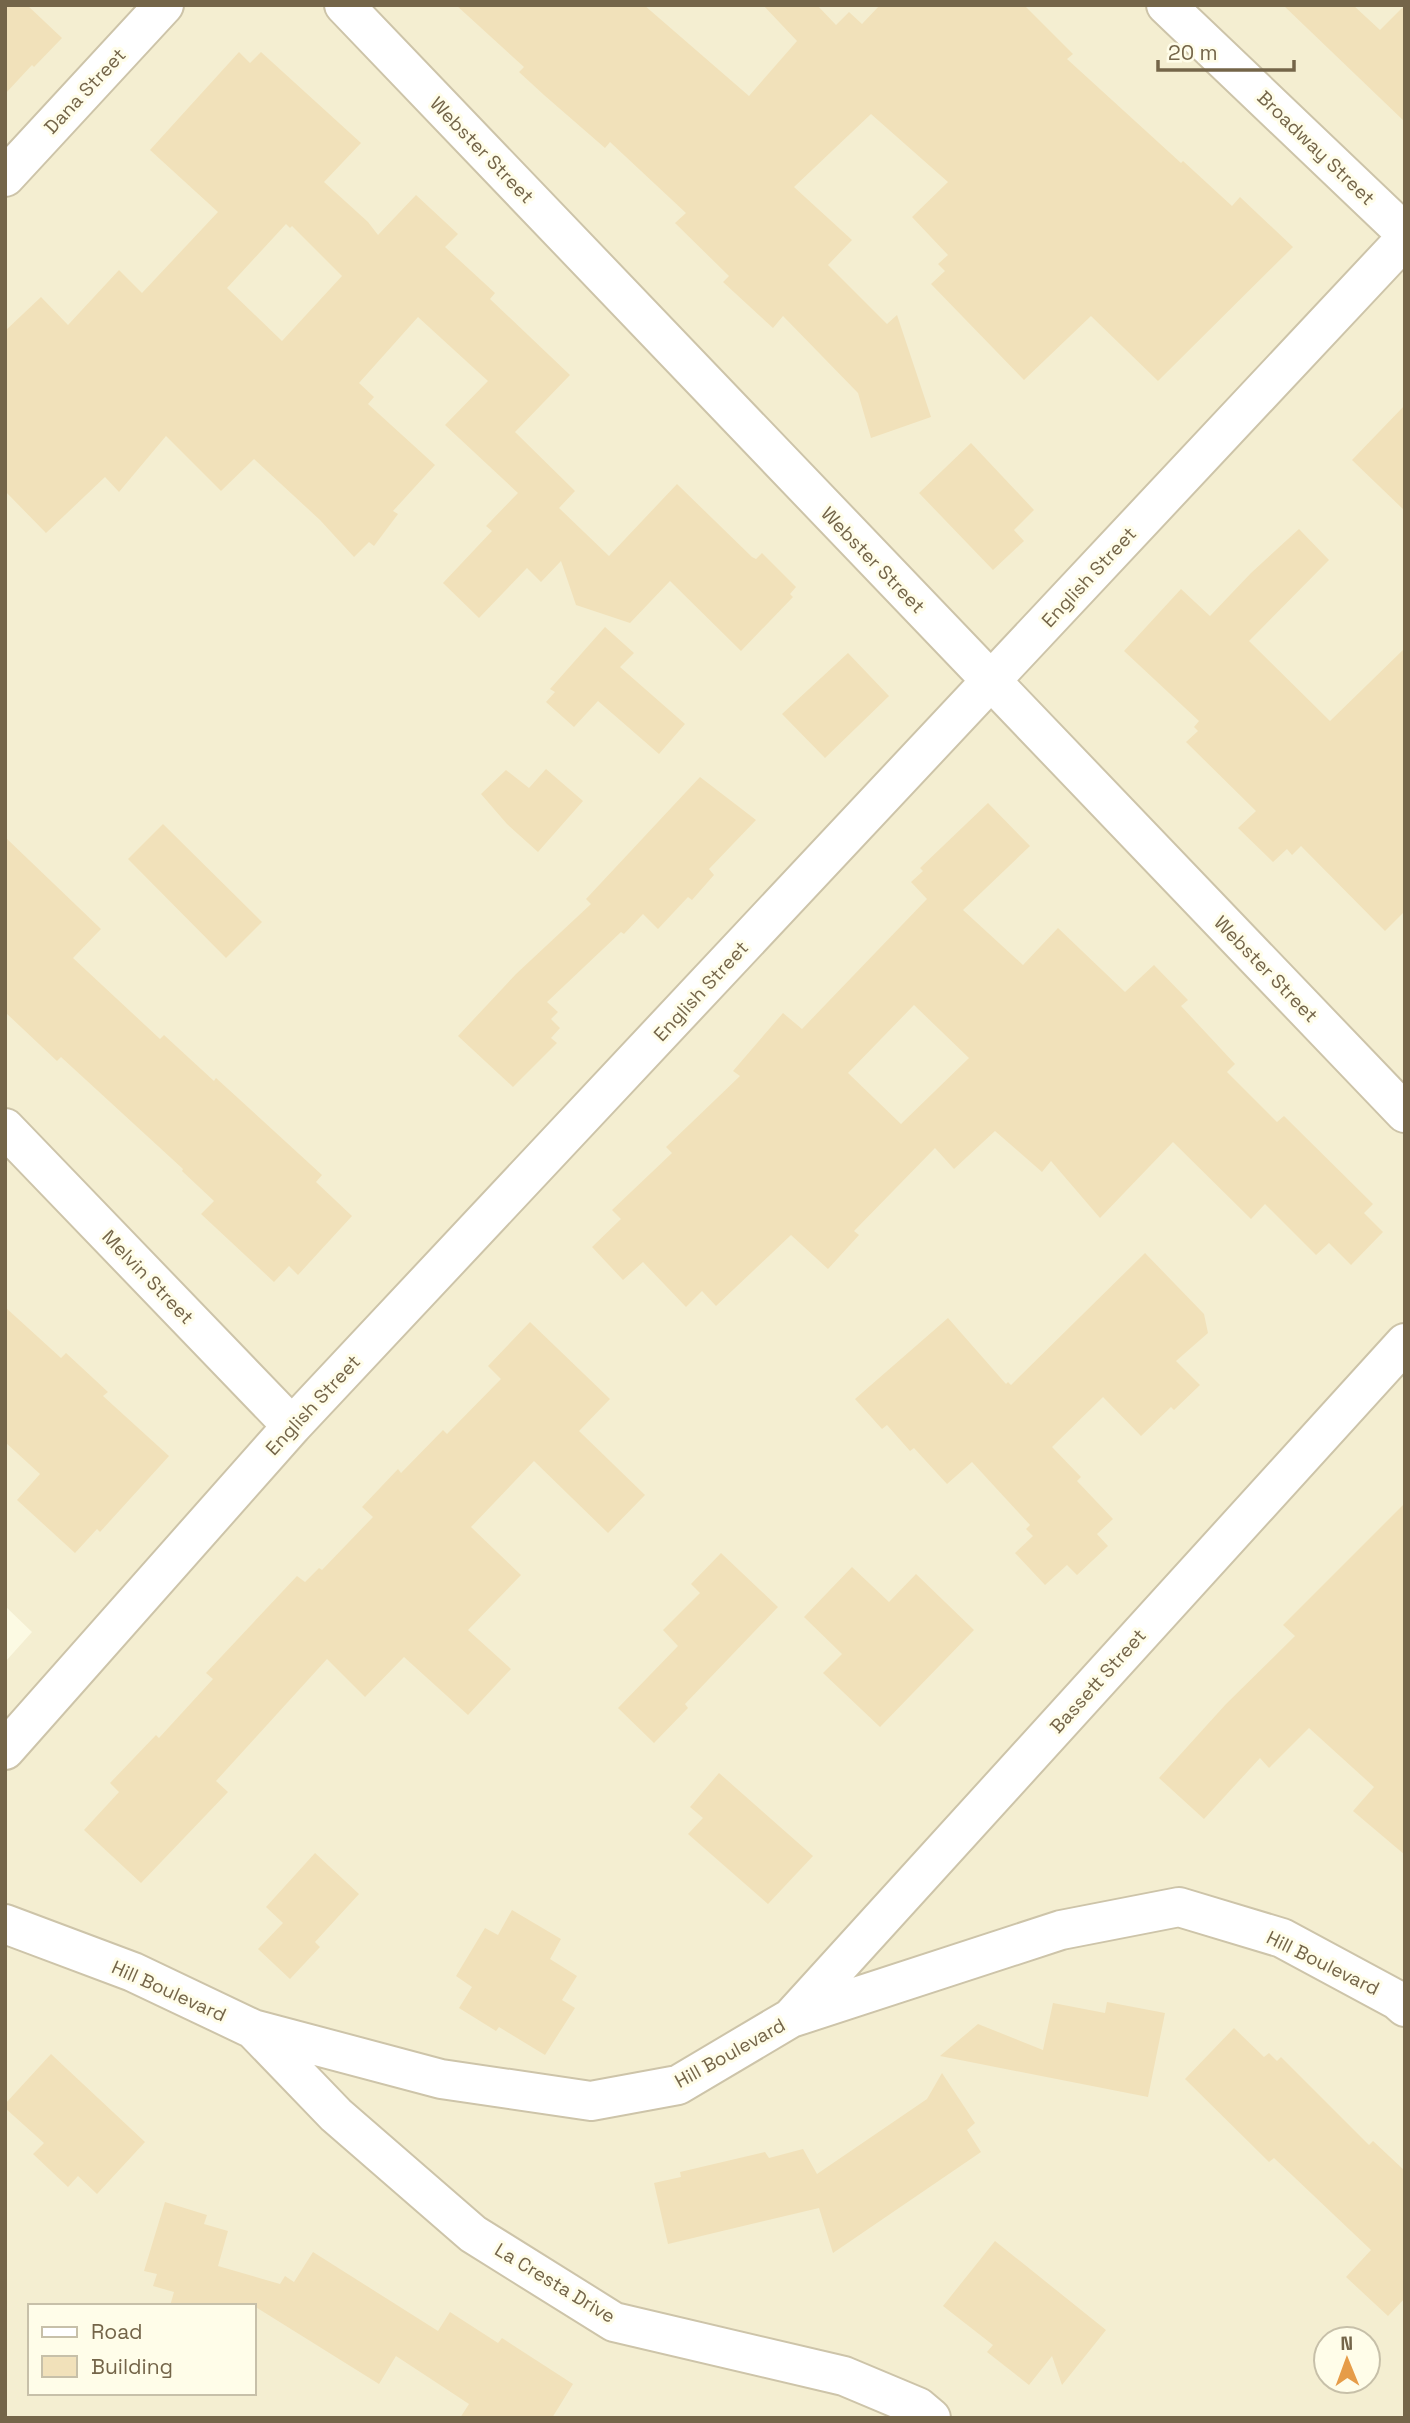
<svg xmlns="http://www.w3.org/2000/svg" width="1410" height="2423" font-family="'Space Grotesk',sans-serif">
<rect width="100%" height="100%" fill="#fcfae3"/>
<path fill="#f4eed1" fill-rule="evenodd" d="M 5,5 L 1405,5 L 1405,2418 L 5,2418 L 5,1662 L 32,1632 L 5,1606 ZM 30,2306 L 254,2306 L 254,2393 L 30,2393 ZM 1326,2339 L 1368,2339 L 1368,2381 L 1326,2381 Z"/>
<path fill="#f1e1ba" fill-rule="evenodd" d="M 5,5 L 27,5 L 62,38 L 34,67 L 32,65 L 5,94 Z
M 456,5 L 644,5 L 749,96 L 797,41 L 763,5 L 817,5 L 836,25 L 849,12 L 862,24 L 880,5 L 1024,5 L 1073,54 L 1067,59 L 1181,163 L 1183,161 L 1232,206 L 1240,197 L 1293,247 L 1158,381 L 1091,316 L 1024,380 L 931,284 L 945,271 L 938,264 L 948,255 L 912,217 L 948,182 L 871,114 L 794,187 L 852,240 L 828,265 L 887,324 L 897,315 L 931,417 L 871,438 L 858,393 L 783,316 L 773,328 L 723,282 L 729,276 L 675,223 L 686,213 L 610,142 L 605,148 L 544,95 L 519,72 L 524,67 Z
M 1283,5 L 1353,5 L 1380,30 L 1405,5 L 1405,122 Z
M 239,52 L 250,63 L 261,52 L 361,143 L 324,182 L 368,222 L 378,235 L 416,195 L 458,234 L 445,247 L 495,293 L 490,299 L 570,375 L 515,432 L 575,491 L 559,508 L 609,556 L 677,484 L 752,557 L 756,559 L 762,553 L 796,587 L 790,594 L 793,597 L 741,651 L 670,581 L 630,623 L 576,605 L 561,561 L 541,582 L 527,568 L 479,618 L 443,583 L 492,531 L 486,526 L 518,493 L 445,425 L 488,381 L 418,317 L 359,383 L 374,397 L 368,404 L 435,465 L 393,511 L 398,514 L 374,546 L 369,542 L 354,557 L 320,520 L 254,459 L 221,491 L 166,436 L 119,492 L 105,477 L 46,533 L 5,491 L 5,331 L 41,297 L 68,325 L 119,270 L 142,293 L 218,212 L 150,150 ZM 286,224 L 290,228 L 292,226 L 342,276 L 282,341 L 227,288 Z
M 1405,405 L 1405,511 L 1352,460 Z
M 971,443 L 1034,510 L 1014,530 L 1024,541 L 993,570 L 919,493 Z
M 1299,529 L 1329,560 L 1249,641 L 1330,721 L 1405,648 L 1405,911 L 1385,931 L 1301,846 L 1292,855 L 1287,849 L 1273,862 L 1238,828 L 1256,811 L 1186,742 L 1198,731 L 1194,727 L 1199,721 L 1124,651 L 1181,589 L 1210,616 L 1251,573 Z
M 605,627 L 634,653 L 620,667 L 685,724 L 659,754 L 598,701 L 574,727 L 546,702 L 555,692 L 550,689 Z
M 848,653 L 889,696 L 825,758 L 782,714 Z
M 546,769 L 583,801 L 538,852 L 507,824 L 481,794 L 506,770 L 529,788 Z
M 700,777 L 756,820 L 709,869 L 714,875 L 692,900 L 688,897 L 658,929 L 643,914 L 624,934 L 621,932 L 547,1002 L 558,1012 L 551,1019 L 560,1028 L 551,1038 L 557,1043 L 513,1087 L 458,1036 L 516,974 L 591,904 L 586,899 Z
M 988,803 L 1030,846 L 963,910 L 1023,965 L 1058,928 L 1125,992 L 1154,965 L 1188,1000 L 1181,1006 L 1235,1064 L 1227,1072 L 1277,1122 L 1284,1116 L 1373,1204 L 1364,1213 L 1383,1232 L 1351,1265 L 1329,1243 L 1316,1255 L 1265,1204 L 1251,1219 L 1173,1142 L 1100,1218 L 1051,1161 L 1042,1172 L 995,1131 L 954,1169 L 935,1148 L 854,1231 L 859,1235 L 828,1269 L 791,1235 L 716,1306 L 702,1291 L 686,1307 L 643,1262 L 623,1280 L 592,1247 L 621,1219 L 612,1210 L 672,1153 L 666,1147 L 740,1076 L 733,1071 L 783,1013 L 802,1029 L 927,899 L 911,882 L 923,871 L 920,868 ZM 914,1005 L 969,1058 L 901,1124 L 848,1073 Z
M 163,824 L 262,922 L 226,958 L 128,859 Z
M 5,837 L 101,929 L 73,958 L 160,1039 L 164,1035 L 214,1081 L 216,1078 L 322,1175 L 316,1182 L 352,1216 L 298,1275 L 289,1266 L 274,1282 L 201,1214 L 214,1201 L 182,1171 L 183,1169 L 61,1057 L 57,1061 L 5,1012 Z
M 1145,1253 L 1204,1314 L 1208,1333 L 1176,1361 L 1200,1385 L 1174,1410 L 1171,1407 L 1141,1436 L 1103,1397 L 1052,1447 L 1081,1477 L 1077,1481 L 1113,1519 L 1097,1534 L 1108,1546 L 1077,1575 L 1067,1565 L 1045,1585 L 1015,1553 L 1033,1536 L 1026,1529 L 1030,1525 L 972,1462 L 947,1484 L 914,1448 L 910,1451 L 887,1425 L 882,1429 L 855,1399 L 948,1318 L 1006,1384 L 1008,1382 L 1011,1385 Z
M 5,1307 L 61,1358 L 66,1353 L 108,1392 L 103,1396 L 169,1456 L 100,1532 L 97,1529 L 75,1553 L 17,1500 L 40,1474 L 5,1442 Z
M 530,1322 L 610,1399 L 579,1431 L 645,1495 L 608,1533 L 534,1461 L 471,1527 L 521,1575 L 468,1630 L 511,1669 L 468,1715 L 404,1657 L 365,1697 L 327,1659 L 216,1781 L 228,1792 L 141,1883 L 84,1830 L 119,1792 L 110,1783 L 156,1735 L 159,1738 L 213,1679 L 206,1673 L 297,1576 L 305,1582 L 319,1568 L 322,1570 L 373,1517 L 362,1507 L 398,1469 L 401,1473 L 443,1430 L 447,1434 L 501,1379 L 488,1366 Z
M 1405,1503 L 1405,1855 L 1353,1811 L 1374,1787 L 1309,1728 L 1269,1768 L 1260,1758 L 1204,1819 L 1159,1778 L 1226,1704 L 1295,1636 L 1283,1625 Z
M 721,1553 L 778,1607 L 685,1704 L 688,1708 L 654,1743 L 618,1708 L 678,1646 L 663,1630 L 700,1593 L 691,1584 Z
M 852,1567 L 889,1602 L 916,1574 L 974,1630 L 880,1727 L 823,1673 L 842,1654 L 804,1617 Z
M 719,1773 L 813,1856 L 768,1904 L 688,1834 L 703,1818 L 690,1807 Z
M 315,1853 L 359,1894 L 315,1942 L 320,1947 L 290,1979 L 258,1949 L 283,1923 L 266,1907 Z
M 512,1910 L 561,1939 L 550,1959 L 577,1976 L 562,2000 L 575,2008 L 545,2055 L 499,2027 L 496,2031 L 459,2008 L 472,1987 L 456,1976 L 485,1928 L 498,1935 Z
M 1107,2002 L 1165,2013 L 1148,2097 L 940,2056 L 978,2024 L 1043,2050 L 1053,2003 L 1105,2013 Z
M 1234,2028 L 1264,2057 L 1269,2053 L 1277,2061 L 1281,2057 L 1369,2145 L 1373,2141 L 1405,2171 L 1405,2298 L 1388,2316 L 1346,2277 L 1371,2250 L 1274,2158 L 1269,2162 L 1185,2079 Z
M 51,2054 L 145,2142 L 97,2194 L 78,2176 L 68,2187 L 33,2154 L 44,2143 L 5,2108 L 5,2104 Z
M 942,2073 L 975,2123 L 967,2130 L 981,2152 L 833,2253 L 819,2208 L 668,2244 L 654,2183 L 681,2177 L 680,2172 L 765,2152 L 769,2158 L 803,2149 L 817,2174 L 927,2099 Z
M 165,2202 L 207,2215 L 204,2224 L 228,2231 L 218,2266 L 280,2284 L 285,2276 L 294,2282 L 313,2252 L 438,2331 L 450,2312 L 498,2343 L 502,2338 L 573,2384 L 552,2418 L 460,2418 L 469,2404 L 396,2356 L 379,2384 L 254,2306 L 170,2306 L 174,2292 L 153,2286 L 157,2274 L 144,2271 Z
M 995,2241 L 1106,2330 L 1062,2385 L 1052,2356 L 1029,2385 L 987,2352 L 993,2345 L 943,2306 Z"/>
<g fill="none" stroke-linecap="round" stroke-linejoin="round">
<g stroke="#cdc4a9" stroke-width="42">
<path id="minor" d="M 344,5 L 1405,1113
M 1166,5 L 1405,233
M 5,177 L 164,5
M 5,1128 L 292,1426
M 5,1750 L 292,1426 L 1405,239
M 5,1924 L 133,1972 L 253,2029 L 441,2079 L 591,2101 L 678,2085 L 791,2018 L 1061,1930 L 1179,1907 L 1282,1938 L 1397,2000 L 1405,2007
M 792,2017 L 1405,1343
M 254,2030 L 336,2115 L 473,2234 L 614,2322 L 844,2376 L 918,2407 L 931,2418"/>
</g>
<use href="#minor" stroke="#fff" stroke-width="38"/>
</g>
<g text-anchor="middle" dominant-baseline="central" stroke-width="6" stroke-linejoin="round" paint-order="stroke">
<g font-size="19" fill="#746549" stroke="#fffde9">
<text transform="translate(85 91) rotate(-47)">Dana Street</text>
<text transform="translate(1316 148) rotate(44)">Broadway Street</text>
<text transform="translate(482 150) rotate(46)">Webster Street</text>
<text transform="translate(873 560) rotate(46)">Webster Street</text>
<text transform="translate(1089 577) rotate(-47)">English Street</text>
<text transform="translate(1266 969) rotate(46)">Webster Street</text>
<text transform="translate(701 991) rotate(-47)">English Street</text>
<text transform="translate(148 1277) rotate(46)">Melvin Street</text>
<text transform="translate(313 1405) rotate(-47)">English Street</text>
<text transform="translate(1098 1681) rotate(-48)">Bassett Street</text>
<text transform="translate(1323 1963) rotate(26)">Hill Boulevard</text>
<text transform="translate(169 1991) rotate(24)">Hill Boulevard</text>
<text transform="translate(730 2053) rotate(-29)">Hill Boulevard</text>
<text transform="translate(555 2283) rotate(31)">La Cresta Drive</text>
</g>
</g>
<rect width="1410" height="2423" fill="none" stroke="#746549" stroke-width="14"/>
<rect x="28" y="2304" width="228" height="91" fill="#fffde9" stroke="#c7c0a9" stroke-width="2"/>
<rect x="42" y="2327" width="35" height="10" fill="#ffffff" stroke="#c7c0a9" stroke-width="2"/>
<text x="91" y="2339" font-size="21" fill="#746549">Road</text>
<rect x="42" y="2356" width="35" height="21" fill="#f1e1ba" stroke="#c7c0a9" stroke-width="2"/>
<text x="91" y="2374" font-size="21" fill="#746549">Building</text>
<g transform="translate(1347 2360) rotate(359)"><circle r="33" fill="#fffde9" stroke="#c7c0a9" stroke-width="2"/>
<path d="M0-5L12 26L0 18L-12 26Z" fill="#e69c48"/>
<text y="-10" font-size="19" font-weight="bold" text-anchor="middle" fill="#746549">N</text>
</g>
<path d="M1158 60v10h136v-10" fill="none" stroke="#746549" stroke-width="3.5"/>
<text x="1168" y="60" font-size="21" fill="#746549" stroke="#fffde9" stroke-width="5" paint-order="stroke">20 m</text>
</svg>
